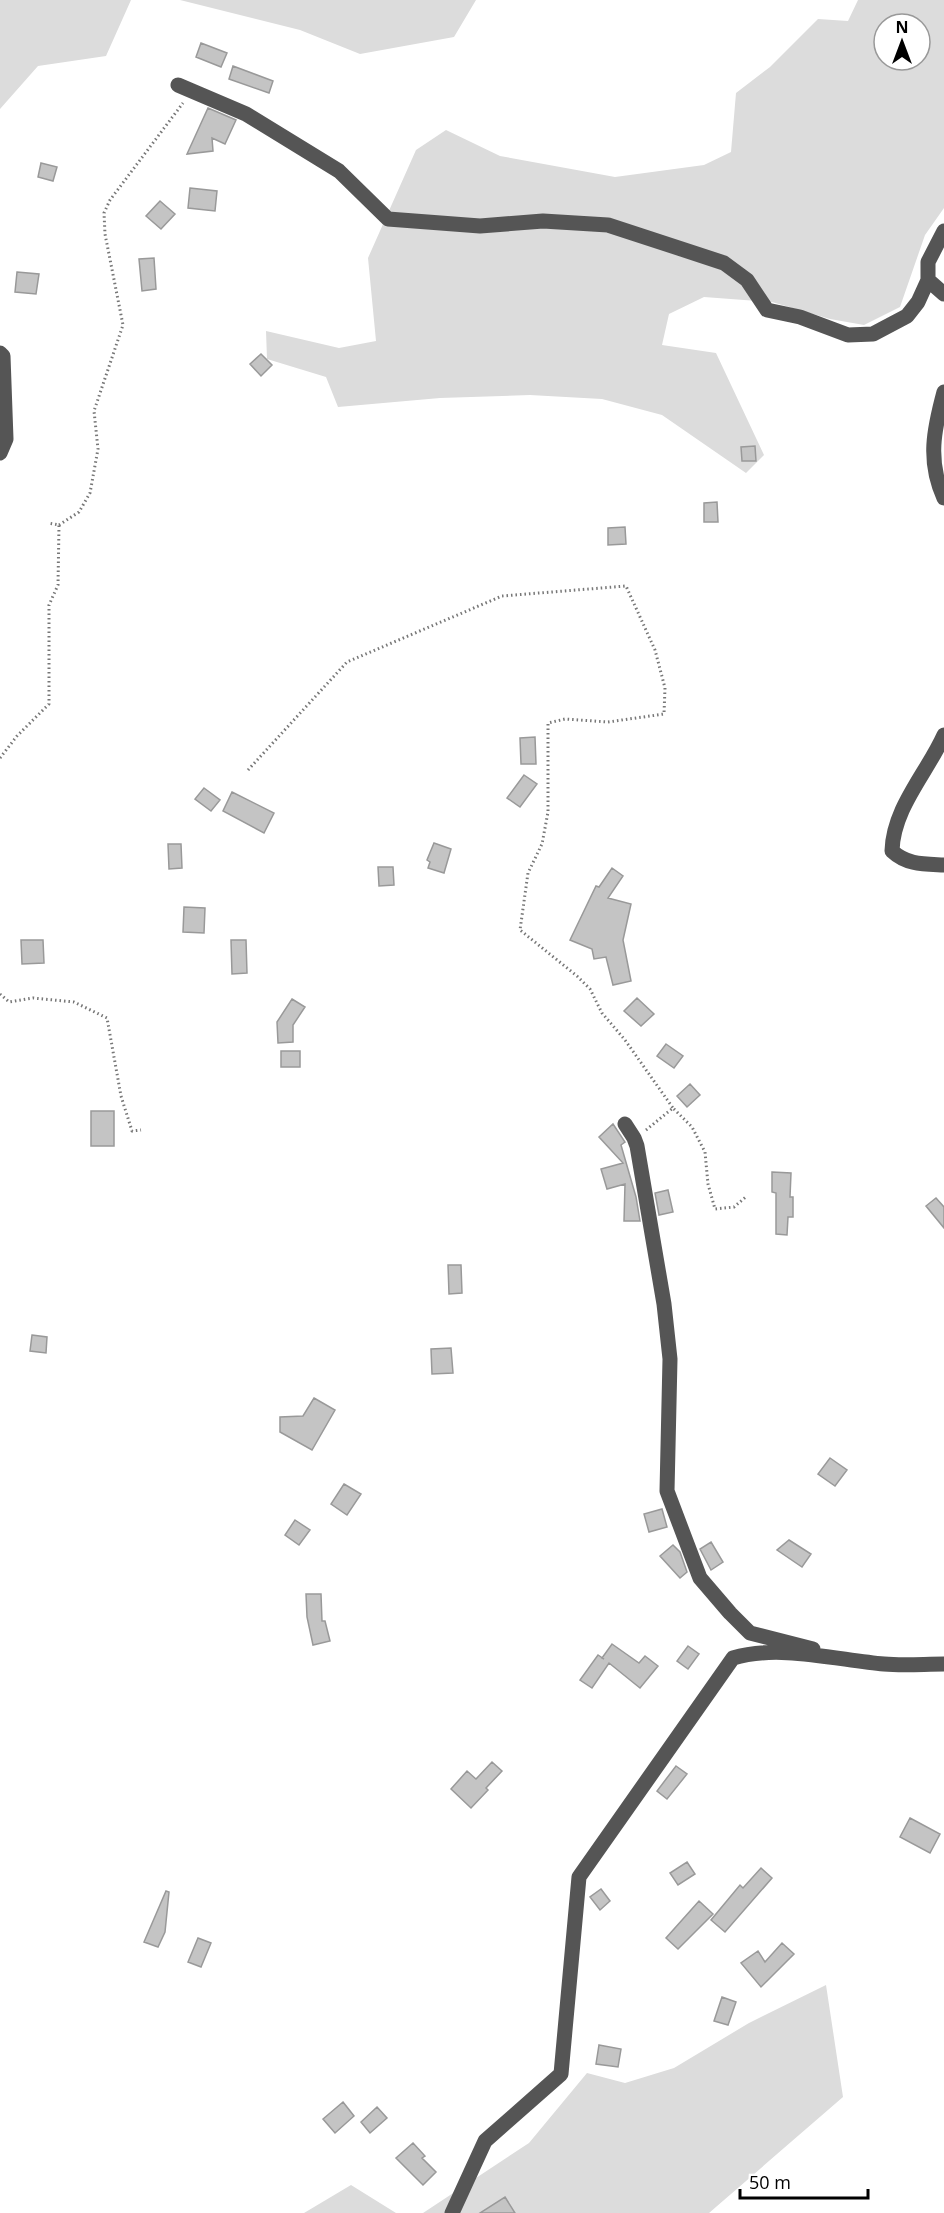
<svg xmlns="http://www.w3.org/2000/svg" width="944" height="2213" font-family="'Open Sans',sans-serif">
<rect width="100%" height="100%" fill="#fff"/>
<path fill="#dcdcdc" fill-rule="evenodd" d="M 0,0 L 131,0 L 106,56 L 38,66 L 0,109 Z
M 180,0 L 476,0 L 454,37 L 360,54 L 300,30 Z
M 858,0 L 944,0 L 944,208 L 925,235 L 900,307 L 864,325 L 830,319 L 772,302 L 704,297 L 669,314 L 662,345 L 716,353 L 764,455 L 746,473 L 662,415 L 602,399 L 530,395 L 440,398 L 338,407 L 326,377 L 267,359 L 266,331 L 339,348 L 376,341 L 368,258 L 416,150 L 446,130 L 500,156 L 615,177 L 704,165 L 731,152 L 736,93 L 770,67 L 818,19 L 848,21 ZM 884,24 L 920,24 L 920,60 L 884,60 Z
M 826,1985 L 843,2097 L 709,2213 L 423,2213 L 529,2143 L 587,2073 L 625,2083 L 674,2068 L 749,2023 Z
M 351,2185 L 396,2213 L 304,2213 Z"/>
<path fill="#c4c4c4" stroke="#999" stroke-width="1.5" d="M 201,43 L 227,53 L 221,67 L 196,57 Z
M 233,66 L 273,81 L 269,93 L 229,79 Z
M 208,108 L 236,120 L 225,144 L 212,138 L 213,151 L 187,154 Z
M 41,163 L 57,167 L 53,181 L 38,177 Z
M 190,188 L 217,191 L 215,211 L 188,208 Z
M 160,201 L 175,214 L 161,229 L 146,216 Z
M 154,258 L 156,289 L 142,291 L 139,259 Z
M 17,272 L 39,274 L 36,294 L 15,292 Z
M 261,354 L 272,365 L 261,376 L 250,364 Z
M 755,446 L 756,461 L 742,461 L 741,447 Z
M 717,502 L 718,522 L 704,522 L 704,503 Z
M 625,527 L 626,544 L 608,545 L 608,528 Z
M 535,737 L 536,764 L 521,764 L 520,738 Z
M 524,775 L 537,784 L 520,807 L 507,798 Z
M 204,788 L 220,800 L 211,811 L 195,799 Z
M 232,792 L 274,813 L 264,833 L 223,811 Z
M 434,843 L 451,849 L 444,873 L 428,868 L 430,862 L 427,860 Z
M 168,844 L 181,844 L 182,868 L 169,869 Z
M 378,867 L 393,867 L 394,885 L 379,886 Z
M 612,868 L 623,876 L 608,898 L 631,904 L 623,940 L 631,981 L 613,985 L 606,957 L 594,959 L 592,949 L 570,940 L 596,886 L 599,887 Z
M 184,907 L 205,908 L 204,933 L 183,932 Z
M 21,940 L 43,940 L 44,963 L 22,964 Z
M 231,940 L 246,940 L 247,973 L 232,974 Z
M 637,998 L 654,1014 L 641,1026 L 624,1011 Z
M 292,999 L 305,1007 L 293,1025 L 293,1042 L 278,1043 L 277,1022 Z
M 666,1044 L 683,1056 L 674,1068 L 657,1056 Z
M 281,1051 L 300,1051 L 300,1067 L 281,1067 Z
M 690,1084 L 700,1095 L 687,1107 L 677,1096 Z
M 91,1111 L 114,1111 L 114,1146 L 91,1146 Z
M 613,1124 L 625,1142 L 621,1145 L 636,1197 L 640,1221 L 624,1221 L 625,1184 L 607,1189 L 601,1169 L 623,1163 L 599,1137 Z
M 772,1172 L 791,1173 L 790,1197 L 793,1197 L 793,1217 L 788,1217 L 787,1235 L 776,1234 L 776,1193 L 772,1192 Z
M 668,1190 L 673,1212 L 659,1215 L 655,1193 Z
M 936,1198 L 944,1207 L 944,1228 L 926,1206 Z
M 448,1265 L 461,1265 L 462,1293 L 449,1294 Z
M 32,1335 L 47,1337 L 46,1353 L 30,1351 Z
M 451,1348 L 453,1373 L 432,1374 L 431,1349 Z
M 314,1398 L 335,1410 L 312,1450 L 280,1432 L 280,1417 L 303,1416 Z
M 830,1458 L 847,1470 L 835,1486 L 818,1474 Z
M 344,1484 L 361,1494 L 347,1515 L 331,1504 Z
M 662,1509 L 667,1527 L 649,1532 L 644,1514 Z
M 295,1520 L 310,1530 L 299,1545 L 285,1535 Z
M 789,1540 L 811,1554 L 802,1567 L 777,1550 Z
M 711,1542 L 723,1562 L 711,1570 L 700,1549 Z
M 673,1545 L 680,1552 L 687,1572 L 680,1578 L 660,1556 Z
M 306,1594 L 321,1594 L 322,1621 L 325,1621 L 330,1641 L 313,1645 L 307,1617 Z
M 612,1644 L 639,1663 L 645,1656 L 658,1666 L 640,1688 L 609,1663 L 592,1688 L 580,1680 L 598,1655 L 604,1659 L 602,1658 Z
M 688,1646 L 699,1654 L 688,1669 L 677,1661 Z
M 492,1762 L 502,1771 L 486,1788 L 488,1790 L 471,1808 L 451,1789 L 467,1771 L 476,1779 Z
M 676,1766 L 687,1774 L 667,1799 L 657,1791 Z
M 910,1818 L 940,1834 L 930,1853 L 900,1837 Z
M 687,1862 L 695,1874 L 678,1885 L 670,1873 Z
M 761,1868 L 772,1878 L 725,1932 L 711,1920 L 740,1885 L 743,1888 Z
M 601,1889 L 610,1901 L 600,1910 L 590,1897 Z
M 166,1891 L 169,1892 L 165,1932 L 158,1947 L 144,1942 Z
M 699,1901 L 713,1914 L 678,1949 L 666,1938 Z
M 198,1938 L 211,1943 L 201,1967 L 188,1962 Z
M 782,1943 L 794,1954 L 761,1987 L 741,1963 L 758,1951 L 765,1962 Z
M 722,1997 L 736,2002 L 728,2025 L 714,2021 Z
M 599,2045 L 621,2049 L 618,2067 L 596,2064 Z
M 343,2102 L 354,2116 L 335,2133 L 323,2119 Z
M 377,2107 L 387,2118 L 370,2133 L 361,2122 Z
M 413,2143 L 425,2156 L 422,2158 L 436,2172 L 423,2185 L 396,2158 Z
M 505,2197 L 515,2213 L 480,2213 Z"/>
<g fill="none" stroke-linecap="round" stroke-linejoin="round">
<path stroke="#777" stroke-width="3" stroke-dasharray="1.5 3" stroke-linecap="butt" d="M 59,525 L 79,512 L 90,493 L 98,449 L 94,411 L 123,325 L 105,234 L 104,213 L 110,200 L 183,103
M 0,758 L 17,736 L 49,704 L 49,605 L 58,585 L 59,525 L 48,523
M 248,770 L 347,662 L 502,596 L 626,586 L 655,650 L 665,688 L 664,714 L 608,722 L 565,719 L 548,723 L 548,812 L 542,844 L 528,873 L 520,930 L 577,976 L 590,989 L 602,1013 L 625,1040 L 673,1108
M 0,994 L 9,1002 L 33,998 L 74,1002 L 107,1018 L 121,1096 L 132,1131 L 141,1130
M 646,1130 L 673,1108 L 692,1127 L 705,1152 L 708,1184 L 715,1209 L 734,1207 L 747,1196"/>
<path stroke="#555" stroke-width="15" d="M 178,85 L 246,114 L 339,171 L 388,219 L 480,226 L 543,221 L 608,225 L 724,263 L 747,280 L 767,310 L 800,317 L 848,335 L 873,334 L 907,316 L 918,302 L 928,280 L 928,262 L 944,231
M 928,280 L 944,294
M 0,353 L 3,356 L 6,439 L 0,453
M 944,392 C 934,429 927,461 944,498
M 944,735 C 927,773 893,808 892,851 C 907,865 924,864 944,865
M 625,1124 L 634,1138 L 637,1146 L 664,1304 L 670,1359 L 667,1491 L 700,1578 L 730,1613 L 750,1633 L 813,1649
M 452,2213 L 485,2141 L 561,2074 L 579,1877 L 733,1658 C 778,1644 838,1660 884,1664 C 904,1666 924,1664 944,1664"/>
</g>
<g transform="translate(902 42)"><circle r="28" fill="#ffffff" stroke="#999999" stroke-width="1.5"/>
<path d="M0-4.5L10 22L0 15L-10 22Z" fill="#000000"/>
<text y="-9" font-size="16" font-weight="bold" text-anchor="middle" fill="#000000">N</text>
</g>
<path d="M740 2189v9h128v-9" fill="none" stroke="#000000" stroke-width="3"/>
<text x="749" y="2189" font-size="18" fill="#000000" stroke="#ffffff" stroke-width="4.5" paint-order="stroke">50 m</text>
</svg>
